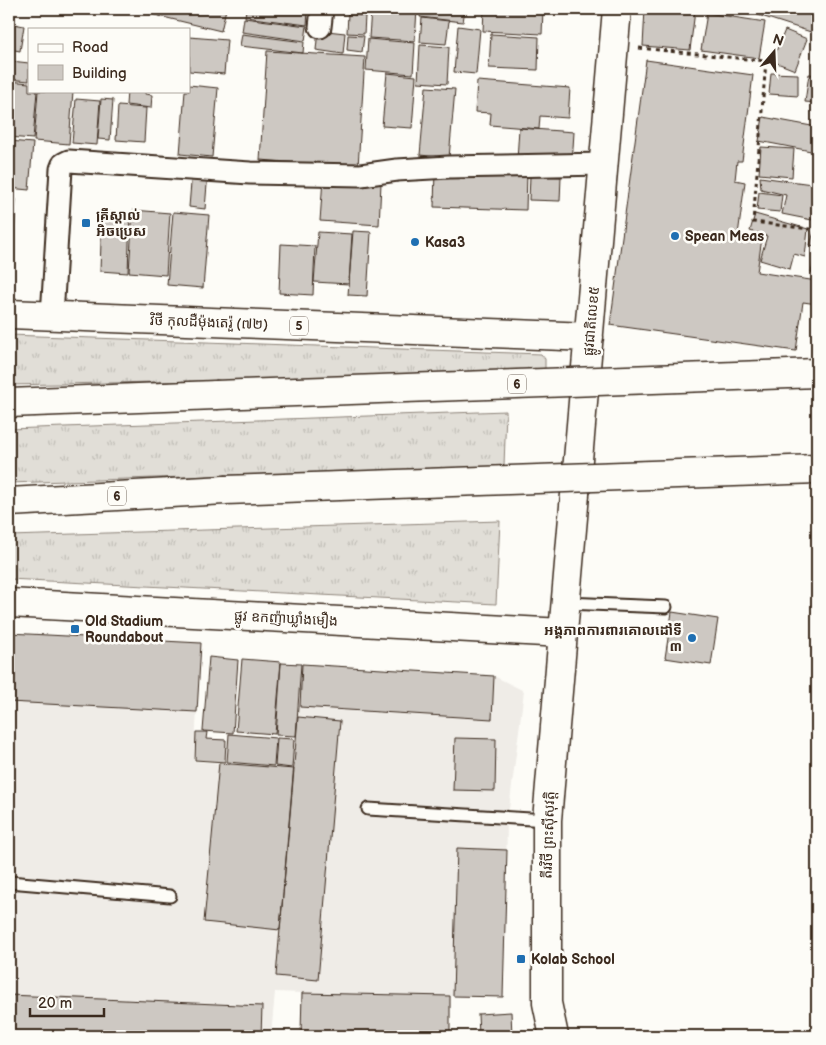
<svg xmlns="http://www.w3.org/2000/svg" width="826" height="1045" font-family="'Balsamiq Sans','Noto Sans Khmer',sans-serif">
	<defs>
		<pattern id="grass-tufts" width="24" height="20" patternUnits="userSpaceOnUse" patternTransform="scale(1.25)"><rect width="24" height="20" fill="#e1ded7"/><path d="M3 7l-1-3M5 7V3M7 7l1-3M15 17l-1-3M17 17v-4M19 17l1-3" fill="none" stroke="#c2bfb8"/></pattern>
	</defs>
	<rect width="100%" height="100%" fill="#fdfcf7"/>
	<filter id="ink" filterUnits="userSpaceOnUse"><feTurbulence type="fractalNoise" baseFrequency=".02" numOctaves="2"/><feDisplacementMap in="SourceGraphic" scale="10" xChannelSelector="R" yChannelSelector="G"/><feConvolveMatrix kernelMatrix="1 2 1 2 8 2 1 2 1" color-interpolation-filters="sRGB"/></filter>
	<g filter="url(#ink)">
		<!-- built -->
		<path fill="#efece7" d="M 9,633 L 201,643 L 194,761 L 294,769 L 302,664 L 494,676 L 524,691 L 507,825 L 503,997 L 451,996 L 450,1035 L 301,1033 L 302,993 L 275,992 L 271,1036 L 9,1036 Z"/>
		<!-- grass -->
		<path fill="url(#grass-tufts)" stroke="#8e847a" d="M 9,335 L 541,354 L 545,359 L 545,374 L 9,385 Z
			M 506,411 L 504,466 L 9,483 L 9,429 Z
			M 500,521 L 496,604 L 9,579 L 9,536 Z"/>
		<!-- building -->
		<path fill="#cdc8c2" stroke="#3b2a1e" d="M 130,9 L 226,9 L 221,31 Z
			M 246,9 L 292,9 L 308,11 L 307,25 L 245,17 Z
			M 348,9 L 367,9 L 366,15 L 347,14 Z
			M 371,9 L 417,9 L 415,41 L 369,38 Z
			M 421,9 L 465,9 L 463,22 L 420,17 Z
			M 484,9 L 543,9 L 542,34 L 483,31 Z
			M 645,9 L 676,9 L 695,11 L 690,50 L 643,46 Z
			M 726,9 L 752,9 L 750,15 Z
			M 754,9 L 817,9 L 817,34 L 752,13 Z
			M 707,13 L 765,22 L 759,58 L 701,50 Z
			M 348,14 L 365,16 L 364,34 L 347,33 Z
			M 244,18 L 307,26 L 305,41 L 242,32 Z
			M 422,18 L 449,21 L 446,44 L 420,42 Z
			M 9,23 L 24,26 L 20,51 L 9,49 Z
			M 458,26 L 480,29 L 476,74 L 454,72 Z
			M 318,30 L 345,33 L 343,54 L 316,50 Z
			M 785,30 L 807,39 L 795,70 L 772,61 Z
			M 242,34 L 304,42 L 303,53 L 240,46 Z
			M 491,34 L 539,37 L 538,70 L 489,68 Z
			M 348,35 L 364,36 L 362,52 L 347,50 Z
			M 189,37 L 227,40 L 224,74 L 189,71 Z
			M 368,39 L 415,43 L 413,74 L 366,70 Z
			M 420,45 L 449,47 L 447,84 L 418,82 Z
			M 267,51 L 365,57 L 358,167 L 260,160 Z
			M 646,60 L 753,75 L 742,161 L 737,161 L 735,180 L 745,182 L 738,235 L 762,238 L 757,272 L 817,281 L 817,304 L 803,302 L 796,351 L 610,325 Z
			M 11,61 L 29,63 L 29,81 L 9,79 Z
			M 387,73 L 416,76 L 412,128 L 382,126 Z
			M 771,73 L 798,74 L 798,96 L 769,94 Z
			M 809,74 L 817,75 L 817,103 L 805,102 Z
			M 9,81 L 29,83 L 29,91 L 37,91 L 33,139 L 9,137 Z
			M 477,81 L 570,88 L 568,118 L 540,116 L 539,129 L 490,125 L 491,113 L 475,112 Z
			M 189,85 L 218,88 L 212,157 L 180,154 L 185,91 L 189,91 Z
			M 426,87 L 455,89 L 449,158 L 420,155 Z
			M 38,91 L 73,91 L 69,144 L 34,141 Z
			M 127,91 L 145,91 L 145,94 L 152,95 L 151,108 L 126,105 Z
			M 76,99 L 100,101 L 97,145 L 72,143 Z
			M 101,99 L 113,100 L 110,140 L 98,139 Z
			M 118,106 L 146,108 L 144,142 L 116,140 Z
			M 763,117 L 817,127 L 816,152 L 759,141 Z
			M 519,128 L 574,132 L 572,164 L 517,160 Z
			M 9,141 L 33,143 L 29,190 L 9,188 Z
			M 761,147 L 794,149 L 792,177 L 759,174 Z
			M 817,158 L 817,201 L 816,201 L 812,220 L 782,214 L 786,195 L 761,189 L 760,177 L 812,184 Z
			M 435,170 L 527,173 L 526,210 L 434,207 Z
			M 192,171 L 208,172 L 205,209 L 189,207 Z
			M 530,176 L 561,177 L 560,201 L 529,200 Z
			M 323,179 L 381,183 L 379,225 L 320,221 Z
			M 759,192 L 782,195 L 780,212 L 757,210 Z
			M 9,199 L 16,199 L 12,273 L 9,273 Z
			M 133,210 L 170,213 L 166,275 L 129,272 Z
			M 102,212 L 130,213 L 128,273 L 100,271 Z
			M 173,212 L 209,215 L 203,288 L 167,285 Z
			M 755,214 L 808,229 L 805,257 L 794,254 L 790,269 L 760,260 L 767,236 L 750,231 Z
			M 817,222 L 817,247 L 810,245 Z
			M 353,231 L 371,232 L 367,296 L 348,295 Z
			M 318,232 L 352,234 L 349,284 L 314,282 Z
			M 281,244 L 315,246 L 313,295 L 279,293 Z
			M 817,252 L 817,274 L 811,272 Z
			M 672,612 L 718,619 L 711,665 L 665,658 Z
			M 9,633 L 201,643 L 197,712 L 9,702 Z
			M 209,657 L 238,660 L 233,733 L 203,731 Z
			M 242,659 L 281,662 L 275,734 L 236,731 Z
			M 281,663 L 301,664 L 296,736 L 276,735 Z
			M 302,664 L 494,676 L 492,719 L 300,707 Z
			M 298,717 L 340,721 L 318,980 L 276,976 Z
			M 196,732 L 207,732 L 206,739 L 226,740 L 225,762 L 195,760 Z
			M 229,734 L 276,738 L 274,766 L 227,762 Z
			M 277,738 L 294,739 L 292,768 L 275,766 Z
			M 455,738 L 496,739 L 495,791 L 453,790 Z
			M 219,763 L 294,769 L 280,930 L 204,922 Z
			M 457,848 L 507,850 L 503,997 L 453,996 Z
			M 302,993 L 450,996 L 450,1035 L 301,1033 Z
			M 9,995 L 262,1006 L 261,1036 L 94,1036 L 9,1033 Z
			M 511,1012 L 512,1036 L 479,1036 L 478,1014 Z"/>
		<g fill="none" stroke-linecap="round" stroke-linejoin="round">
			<!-- service casing -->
			<g stroke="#3b2a1e" stroke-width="15">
				<path id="service" d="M 565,603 L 666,607
					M 368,809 L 547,820
					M 9,882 L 170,896"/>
			</g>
			<!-- minor casing -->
			<g stroke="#3b2a1e" stroke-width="25">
				<path id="minor" d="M 320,27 L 322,9
					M 52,316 L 61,169 L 63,164 L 69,161 L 250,173 L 361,175 L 397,170 L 449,167 L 604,164"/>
			</g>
			<!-- secondary casing -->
			<g stroke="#3b2a1e" stroke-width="31">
				<path id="secondary" d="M 554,1036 L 547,1003 L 547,820 L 563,633"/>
			</g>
			<!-- trunk casing -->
			<g stroke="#3b2a1e" stroke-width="31">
				<path id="trunk" d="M 9,314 L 589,337
					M 9,403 L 216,395
					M 9,502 L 225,490
					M 9,603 L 563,633 L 617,9"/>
			</g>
			<!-- path -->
			<path stroke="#3b2a1e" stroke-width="3" stroke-dasharray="4 4" stroke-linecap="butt" d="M 639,48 L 766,61 L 753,222 L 817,230"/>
			<!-- service -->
			<use href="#service" stroke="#fdfcf7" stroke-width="11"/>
			<!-- minor -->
			<use href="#minor" stroke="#fdfcf7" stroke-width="21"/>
			<!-- secondary -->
			<use href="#secondary" stroke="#fdfcf7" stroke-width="28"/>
			<!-- trunk -->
			<use href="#trunk" stroke="#fdfcf7" stroke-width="28"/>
			<!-- trunk-bridge casing -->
			<g stroke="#3b2a1e" stroke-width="31" stroke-linecap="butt">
				<path id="trunk-bridge" d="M 216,395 L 817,373
					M 225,490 L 817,469"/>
			</g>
			<!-- trunk-bridge -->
			<use href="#trunk-bridge" stroke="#fdfcf7" stroke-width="28"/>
		</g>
	</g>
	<!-- markers -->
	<g fill="#1f6fb2" stroke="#fdfcf7" stroke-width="2">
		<rect x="81" y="218" width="10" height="10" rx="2.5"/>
		<circle cx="675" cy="236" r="5"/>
		<circle cx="415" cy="242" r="5"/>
		<rect x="70" y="624" width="10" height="10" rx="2.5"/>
		<circle cx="692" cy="638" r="5"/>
		<rect x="516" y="954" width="10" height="10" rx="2.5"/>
	</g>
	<g text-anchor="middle" stroke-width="5" stroke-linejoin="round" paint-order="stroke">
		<!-- shield labels -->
		<g fill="#fdfcf7" stroke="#75695f" stroke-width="1">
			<rect x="290" y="316.5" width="18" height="19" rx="4"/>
			<rect x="508" y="374.5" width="18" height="19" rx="4"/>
			<rect x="108" y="486.5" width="18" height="19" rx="4"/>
		</g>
		<g font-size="12" font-weight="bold" fill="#3b2a1e">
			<text x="299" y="330">5</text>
			<text x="517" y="388">6</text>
			<text x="117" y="500">6</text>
		</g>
		<!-- poi labels -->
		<g font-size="14" font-weight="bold" fill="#3b2a1e" stroke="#fdfcf7" text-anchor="start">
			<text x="96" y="220">គ្រីស្តាល់<tspan x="96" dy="16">អិចប្រេស</tspan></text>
			<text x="685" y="241">Spean Meas</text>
			<text x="425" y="247">Kasa3</text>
			<text x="85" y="626">Old Stadium<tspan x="85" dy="16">Roundabout</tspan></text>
			<text x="682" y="635" text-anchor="end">អង្គភាពការពារគោលដៅទី<tspan x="682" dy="16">៣</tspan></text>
			<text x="531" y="964">Kolab School</text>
		</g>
		<!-- street labels -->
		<g font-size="14" fill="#3b2a1e" stroke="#fdfcf7">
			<text transform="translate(591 321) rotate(-85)" y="5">ផ្លូវជាតិលេខ៥</text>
			<text transform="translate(209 322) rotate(2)" y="5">វិថី កុលដឺម៉ុងតេរ៉ួ (៧២)</text>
			<text transform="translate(286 618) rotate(3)" y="5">ផ្លូវ ឧកញ៉ាឃ្លាំងមឿង</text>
			<text transform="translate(548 835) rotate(-88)" y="5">តីរវិថី ព្រះស៊ីសុវត្តិ</text>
		</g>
	</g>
	<!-- margin -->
	<rect width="826" height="1045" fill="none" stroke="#fdfcf7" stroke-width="30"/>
	<rect x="15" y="15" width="796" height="1015" fill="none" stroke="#3b2a1e" stroke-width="2" filter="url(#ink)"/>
	<!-- legend -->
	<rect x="28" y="28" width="162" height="65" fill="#fdfcf7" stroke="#afa8a0"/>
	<rect x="38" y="44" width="25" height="8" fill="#fdfcf7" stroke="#afa8a0"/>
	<text x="72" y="52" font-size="15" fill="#3b2a1e">Road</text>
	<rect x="38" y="65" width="25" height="15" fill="#cdc8c2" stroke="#afa8a0"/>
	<text x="72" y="78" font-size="15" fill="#3b2a1e">Building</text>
	<!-- north arrow -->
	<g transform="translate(774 52) rotate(19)" stroke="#fdfcf7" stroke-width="4" paint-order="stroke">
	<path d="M0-4L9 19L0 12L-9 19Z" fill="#3b2a1e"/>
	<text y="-8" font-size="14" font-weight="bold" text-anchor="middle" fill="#3b2a1e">N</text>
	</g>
	<!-- scale -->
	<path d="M30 1008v8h74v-8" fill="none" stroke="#3b2a1e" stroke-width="2.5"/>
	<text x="38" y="1008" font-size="15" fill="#3b2a1e" stroke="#fdfcf7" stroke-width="4" paint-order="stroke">20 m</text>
</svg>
